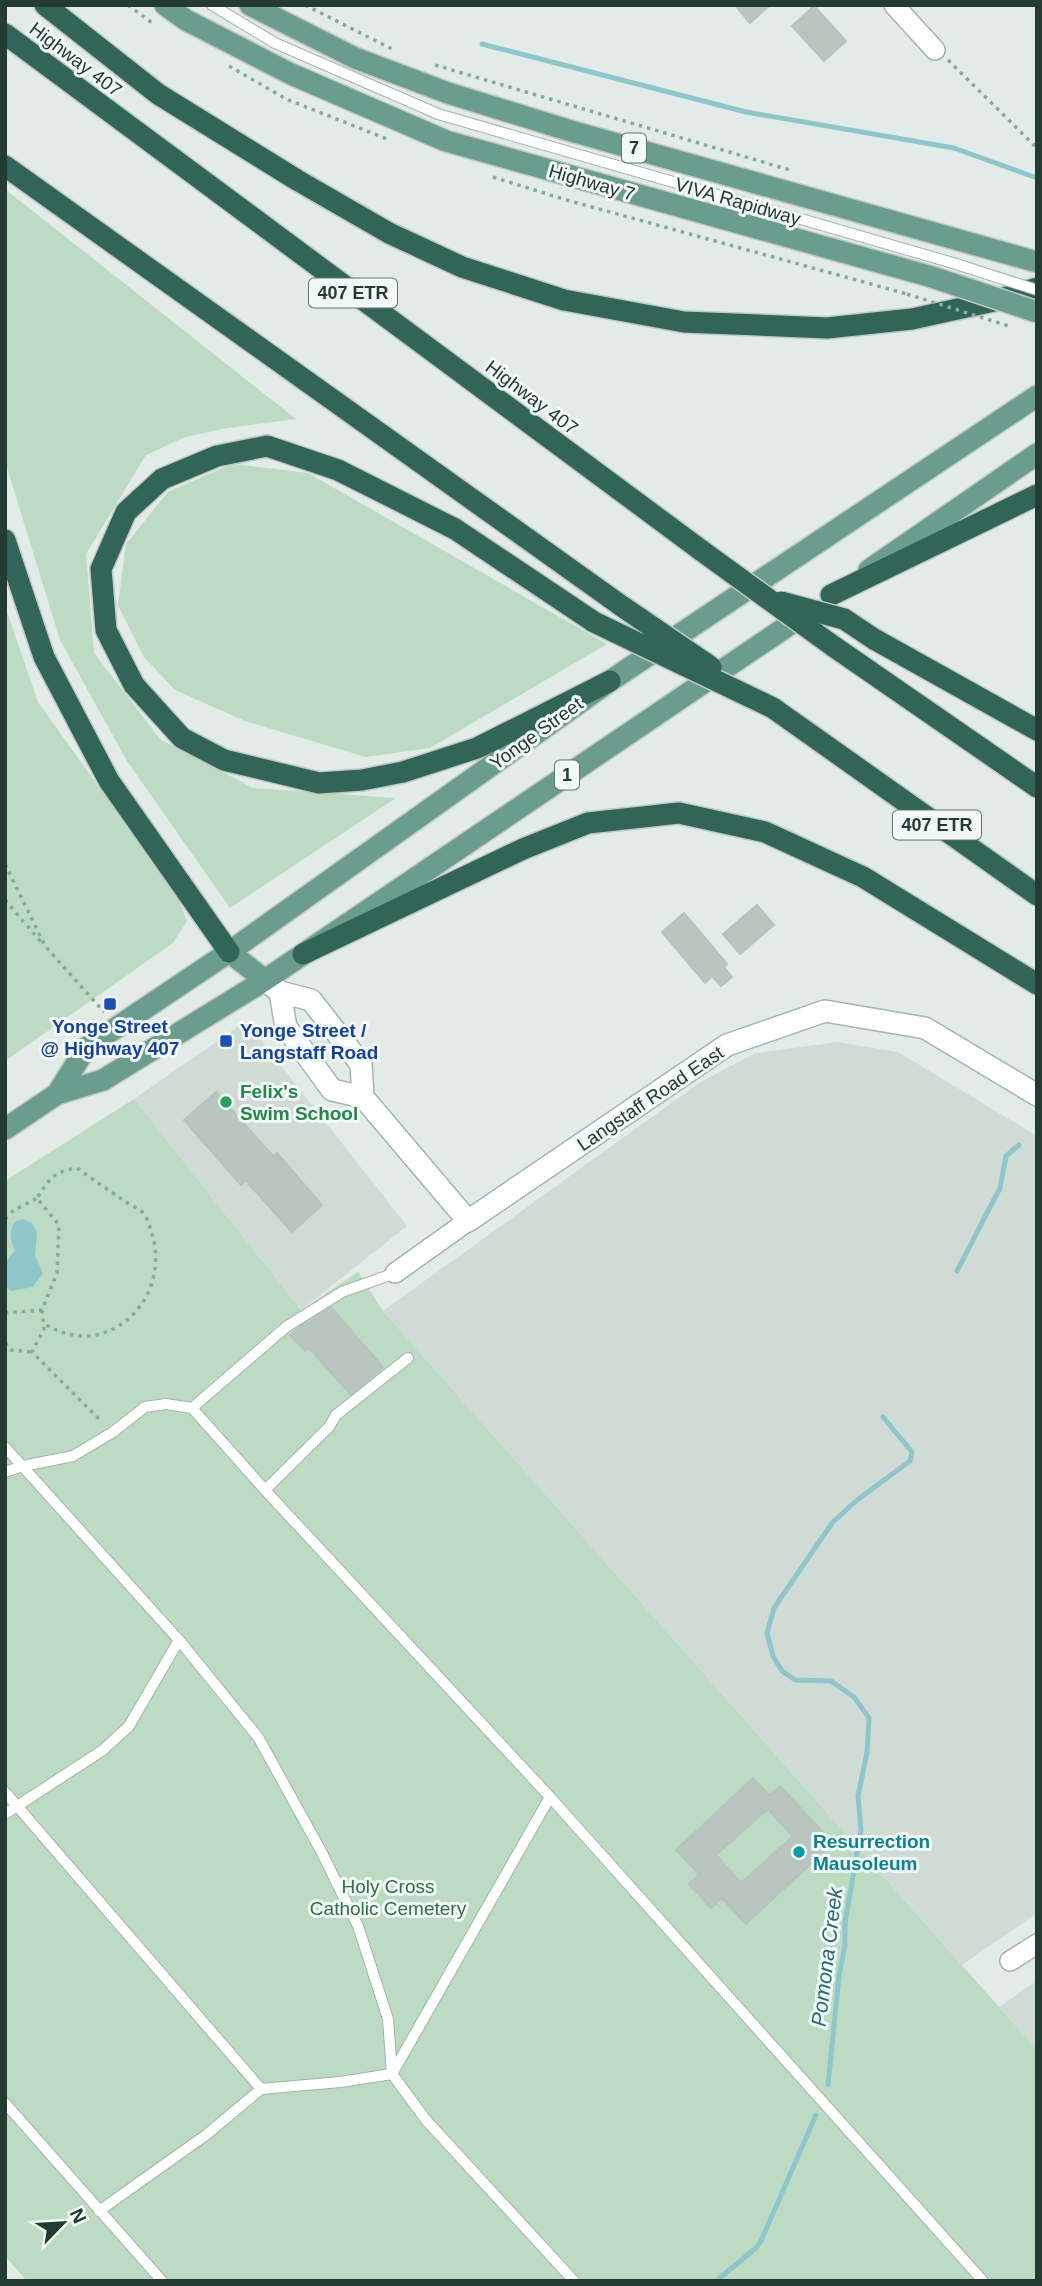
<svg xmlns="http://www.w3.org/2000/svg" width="1042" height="2286" font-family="Helvetica,sans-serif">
	<rect width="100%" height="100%" fill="#e2ebe7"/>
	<!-- built -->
	<path fill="#d0dbd5" d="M 246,1021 L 407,1226 L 301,1310 L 134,1099 Z
		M 838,1042 L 898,1052 L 1037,1136 L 1037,1913 L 962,1965 L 383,1311 L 702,1081 L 756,1053 Z
		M 1037,1981 L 1037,2050 L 999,2007 Z"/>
	<!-- green -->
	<path fill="#bddbc3" d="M 5,189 L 296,419 L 227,428 L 185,437 L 146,455 L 86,554 L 94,653 L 160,739 L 253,788 L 396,798 L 230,908 L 127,761 L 60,640 L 5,461 Z
		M 232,464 L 308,473 L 607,644 L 430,748 L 366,757 L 245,721 L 175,690 L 144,657 L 118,605 L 126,544 L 168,492 Z
		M 5,606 L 38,702 L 178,898 L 187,921 L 173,943 L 5,1061 Z
		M 134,1099 L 301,1310 L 358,1272 L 383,1311 L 1037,2050 L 1037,2281 L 27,2281 L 5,2256 L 5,1181 Z"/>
	<!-- water -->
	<path fill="#8ec6cc" d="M 23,1219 L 32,1223 L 37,1233 L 35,1255 L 43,1273 L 33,1287 L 11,1291 L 5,1286 L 5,1263 L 15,1250 C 10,1239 8,1233 15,1222 Z"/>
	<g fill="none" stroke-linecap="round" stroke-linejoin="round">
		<!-- stream -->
		<path stroke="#8ec6cc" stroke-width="5" d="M 482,44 L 746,112 L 954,148 L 1037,178
			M 957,1271 L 1000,1188 L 1006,1156 L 1019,1145
			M 828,2085 L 839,1976 L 845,1945 L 845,1923 L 861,1830 L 858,1796 L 867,1753 L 869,1718 L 854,1697 L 831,1681 L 795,1680 L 782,1671 L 773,1656 L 767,1633 L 774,1608 L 832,1523 L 857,1500 L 910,1461 L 912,1452 L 883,1417
			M 716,2281 L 756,2248 L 761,2241 L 816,2115"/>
	</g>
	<!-- building -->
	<path fill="#b8c6bf" stroke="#b5c4bd" stroke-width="2" fill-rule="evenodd" d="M 735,5 L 770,5 L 750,23 Z
		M 814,6 L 846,41 L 824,61 L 792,26 Z
		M 757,905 L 774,925 L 740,954 L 723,934 Z
		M 684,913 L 727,964 L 724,967 L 732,977 L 721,986 L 712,976 L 705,983 L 662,932 Z
		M 216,1092 L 273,1156 L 277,1153 L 322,1205 L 292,1232 L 246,1181 L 241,1185 L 184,1120 Z
		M 327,1303 L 383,1367 L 351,1395 L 309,1348 L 305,1351 L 290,1335 Z
		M 753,1778 L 769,1795 L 780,1786 L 833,1843 L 746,1924 L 722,1898 L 711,1908 L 689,1884 L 699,1874 L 676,1850 ZM 768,1809 L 793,1836 L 741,1883 L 716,1855 Z"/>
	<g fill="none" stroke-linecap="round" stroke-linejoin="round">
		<!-- lane casing -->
		<g stroke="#a5b3ad" stroke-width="12">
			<path id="lane" d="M 212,5 L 275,43 L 438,114 L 953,263
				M 192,1408 L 286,1327 L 342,1292 L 395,1273
				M 5,1447 L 179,1640 L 258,1737 L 321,1851 L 358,1926 L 388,2019 L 392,2074 L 426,2120 L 574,2281
				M 5,1472 L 23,1466 L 73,1456 L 113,1432 L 145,1407 L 166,1404 L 192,1408 L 265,1490 L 550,1797 L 983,2281
				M 265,1490 L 329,1427 L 336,1415 L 408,1358
				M 5,1792 L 261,2089
				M 5,1814 L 103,1750 L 129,1726 L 179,1640
				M 5,2103 L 162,2281
				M 99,2211 L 206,2135 L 261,2089 L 340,2082 L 392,2074 L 550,1797"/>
		</g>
		<!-- street casing -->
		<g stroke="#a5b3ad" stroke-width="22">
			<path id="street" d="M 894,5 L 935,50
				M 395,1273 L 468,1221
				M 1010,1961 L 1037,1944"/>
		</g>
		<!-- secondary casing -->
		<g stroke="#a1b6ae" stroke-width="24">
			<path id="secondary" d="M 271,985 L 280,992 L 311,1000 L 361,1064 L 363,1097
				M 280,992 L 286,1027 L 332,1090 L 363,1097 L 468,1221 L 727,1045 L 825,1011 L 925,1028 L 1037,1095"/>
		</g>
		<!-- primary casing -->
		<g stroke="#c1c8c6" stroke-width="24">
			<path id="primary" d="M 165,5 L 186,20 L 291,74 L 446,141 L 932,277
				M 250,5 L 355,58 L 448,93 L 571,131 L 1037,262
				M 869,570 L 1037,454
				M 229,952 L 265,980
				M 57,1094 L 86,1048 L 229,952 L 610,681 L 1037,396
				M 5,1129 L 57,1094 L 103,1080 L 265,980 L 811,610"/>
		</g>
		<!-- highway casing -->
		<g stroke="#c1c8c6" stroke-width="24">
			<path id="highway" d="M 45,5 L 158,94 L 297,180 L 389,233 L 462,267 L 564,300 L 684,322 L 827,328 L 912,319 L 994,301 L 1037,288
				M 5,34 L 702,551
				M 5,166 L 623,607
				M 5,540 L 44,657 L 109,781 L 229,952
				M 831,595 L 1037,495
				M 594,622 L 455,529 L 338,470 L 267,446 L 217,456 L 162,479 L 126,512 L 101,569 L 106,630 L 134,685 L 182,738 L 224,760 L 319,783 L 362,780 L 403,772 L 477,748 L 610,681
				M 874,639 L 1037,730
				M 833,646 L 1037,787
				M 773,708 L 1037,895
				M 303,954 L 523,849 L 588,823 L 679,813 L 765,832 L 863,877 L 1037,984"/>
		</g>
		<!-- path -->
		<path stroke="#85ac9e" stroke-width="3.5" stroke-dasharray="3.5 5" stroke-linecap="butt" d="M 128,5 L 155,25
			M 305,5 L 392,49
			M 948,60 L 1037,148
			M 435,65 L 790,170
			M 229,66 L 286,99 L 387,139
			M 493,177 L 563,199 L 907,294
			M 5,864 L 45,946 L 104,1012
			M 5,900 L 41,942
			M 5,1219 L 13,1211 L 37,1198
			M 42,1310 L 44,1329 L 32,1352 L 102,1422
			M 5,1313 L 42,1310 L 57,1273 L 59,1225 L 37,1198 C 50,1179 52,1172 77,1168 C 93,1180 110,1191 126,1202 C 132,1206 140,1209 144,1214 C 148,1219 150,1228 152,1234 C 172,1300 106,1363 45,1324
			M 5,1343 L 11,1350 L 32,1352"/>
		<!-- lane -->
		<use href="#lane" stroke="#fff" stroke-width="10"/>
		<!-- street -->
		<use href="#street" stroke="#fff" stroke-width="19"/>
		<!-- secondary -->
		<use href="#secondary" stroke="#fff" stroke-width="21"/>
		<!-- primary -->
		<use href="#primary" stroke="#6a9d8d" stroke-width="21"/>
		<!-- highway -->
		<use href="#highway" stroke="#316557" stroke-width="21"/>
		<!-- lane-bridge casing -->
		<g stroke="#a5b3ad" stroke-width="12" stroke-linecap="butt">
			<path id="lane-bridge" d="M 953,263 L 1037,290"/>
		</g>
		<!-- primary-bridge casing -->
		<g stroke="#c1c8c6" stroke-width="24" stroke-linecap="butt">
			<path id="primary-bridge" d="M 932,277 L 1037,312"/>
		</g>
		<!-- highway-bridge casing -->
		<g stroke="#c1c8c6" stroke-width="24" stroke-linecap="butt">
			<path id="highway-bridge" d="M 702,551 L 833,646
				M 781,602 L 844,619 L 874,639
				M 623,607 L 711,667
				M 594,622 L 773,708"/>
		</g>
		<!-- path-bridge -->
		<path stroke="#85ac9e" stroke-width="3.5" stroke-dasharray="3.5 5" stroke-linecap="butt" d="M 907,294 L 1012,327"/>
		<!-- lane-bridge -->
		<use href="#lane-bridge" stroke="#fff" stroke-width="10"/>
		<!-- primary-bridge -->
		<use href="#primary-bridge" stroke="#6a9d8d" stroke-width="21"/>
		<!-- highway-bridge -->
		<use href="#highway-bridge" stroke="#316557" stroke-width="21"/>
	</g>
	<!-- markers -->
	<g fill="#1a4fb4" stroke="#f2f8f5" stroke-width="2.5">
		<rect x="103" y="997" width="14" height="14" rx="3.5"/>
		<rect x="219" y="1034" width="14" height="14" rx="3.5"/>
	</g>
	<circle fill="#2e9e5b" stroke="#f2f8f5" stroke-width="2.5" cx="226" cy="1102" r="7"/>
	<circle fill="#0f9aa8" stroke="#f2f8f5" stroke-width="2.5" cx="799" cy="1852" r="7"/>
	<g text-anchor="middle" stroke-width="6" stroke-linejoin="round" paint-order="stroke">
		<!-- shield labels -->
		<g fill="#f2f8f5" stroke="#61746d" stroke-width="2">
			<rect x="622" y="133.5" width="24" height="29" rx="5"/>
			<rect x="309" y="278.5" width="88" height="29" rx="5"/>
			<rect x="555" y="760.5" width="24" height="29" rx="5"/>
			<rect x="893" y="810.5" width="88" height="29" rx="5"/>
		</g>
		<g font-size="18" font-weight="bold" fill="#233b33">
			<text x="634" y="154">7</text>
			<text x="353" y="299">407 ETR</text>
			<text x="567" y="781">1</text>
			<text x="937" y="831">407 ETR</text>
		</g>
		<!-- street labels -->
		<g font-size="19" fill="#233b33" stroke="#f2f8f5">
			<text transform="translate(76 59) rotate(37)" y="7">Highway 407</text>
			<text transform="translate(592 182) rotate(16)" y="7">Highway 7</text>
			<text transform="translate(738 201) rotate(16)" y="7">VIVA Rapidway</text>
			<text transform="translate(532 397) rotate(37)" y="7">Highway 407</text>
			<text transform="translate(536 733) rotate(-36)" y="7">Yonge Street</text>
			<text transform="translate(650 1098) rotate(-34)" y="7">Langstaff Road East</text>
		</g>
		<!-- transit labels -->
		<g font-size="19" font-weight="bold" fill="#164399" stroke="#f2f8f5">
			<text x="110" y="1033">Yonge Street<tspan x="110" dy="22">@ Highway 407</tspan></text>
			<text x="240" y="1037" text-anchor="start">Yonge Street /<tspan x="240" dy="22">Langstaff Road</tspan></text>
		</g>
		<!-- leisure labels -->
		<g font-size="19" font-weight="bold" fill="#27864d" stroke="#f2f8f5" text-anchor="start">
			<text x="240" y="1098">Felix's<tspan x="240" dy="22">Swim School</tspan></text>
		</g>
		<!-- culture labels -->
		<g font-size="19" font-weight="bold" fill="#0d838f" stroke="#f2f8f5" text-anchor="start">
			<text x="813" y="1848">Resurrection<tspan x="813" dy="22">Mausoleum</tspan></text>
		</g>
		<!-- park labels -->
		<g font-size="19" fill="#316f45" stroke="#f2f8f5">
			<text x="388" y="1893">Holy Cross<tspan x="388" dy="22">Catholic Cemetery</tspan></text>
		</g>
		<!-- water labels -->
		<g font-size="21" font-style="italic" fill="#226972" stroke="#f2f8f5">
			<text transform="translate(827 1957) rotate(-83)" y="7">Pomona Creek</text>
		</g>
	</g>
	<!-- border -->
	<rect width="1042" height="2286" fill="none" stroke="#233b33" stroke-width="14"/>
	<!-- north arrow -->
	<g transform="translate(63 2223) rotate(65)" stroke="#f2f8f5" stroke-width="5" paint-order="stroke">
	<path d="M0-5L12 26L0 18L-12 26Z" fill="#233b33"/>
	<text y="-10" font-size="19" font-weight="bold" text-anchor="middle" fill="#233b33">N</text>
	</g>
</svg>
